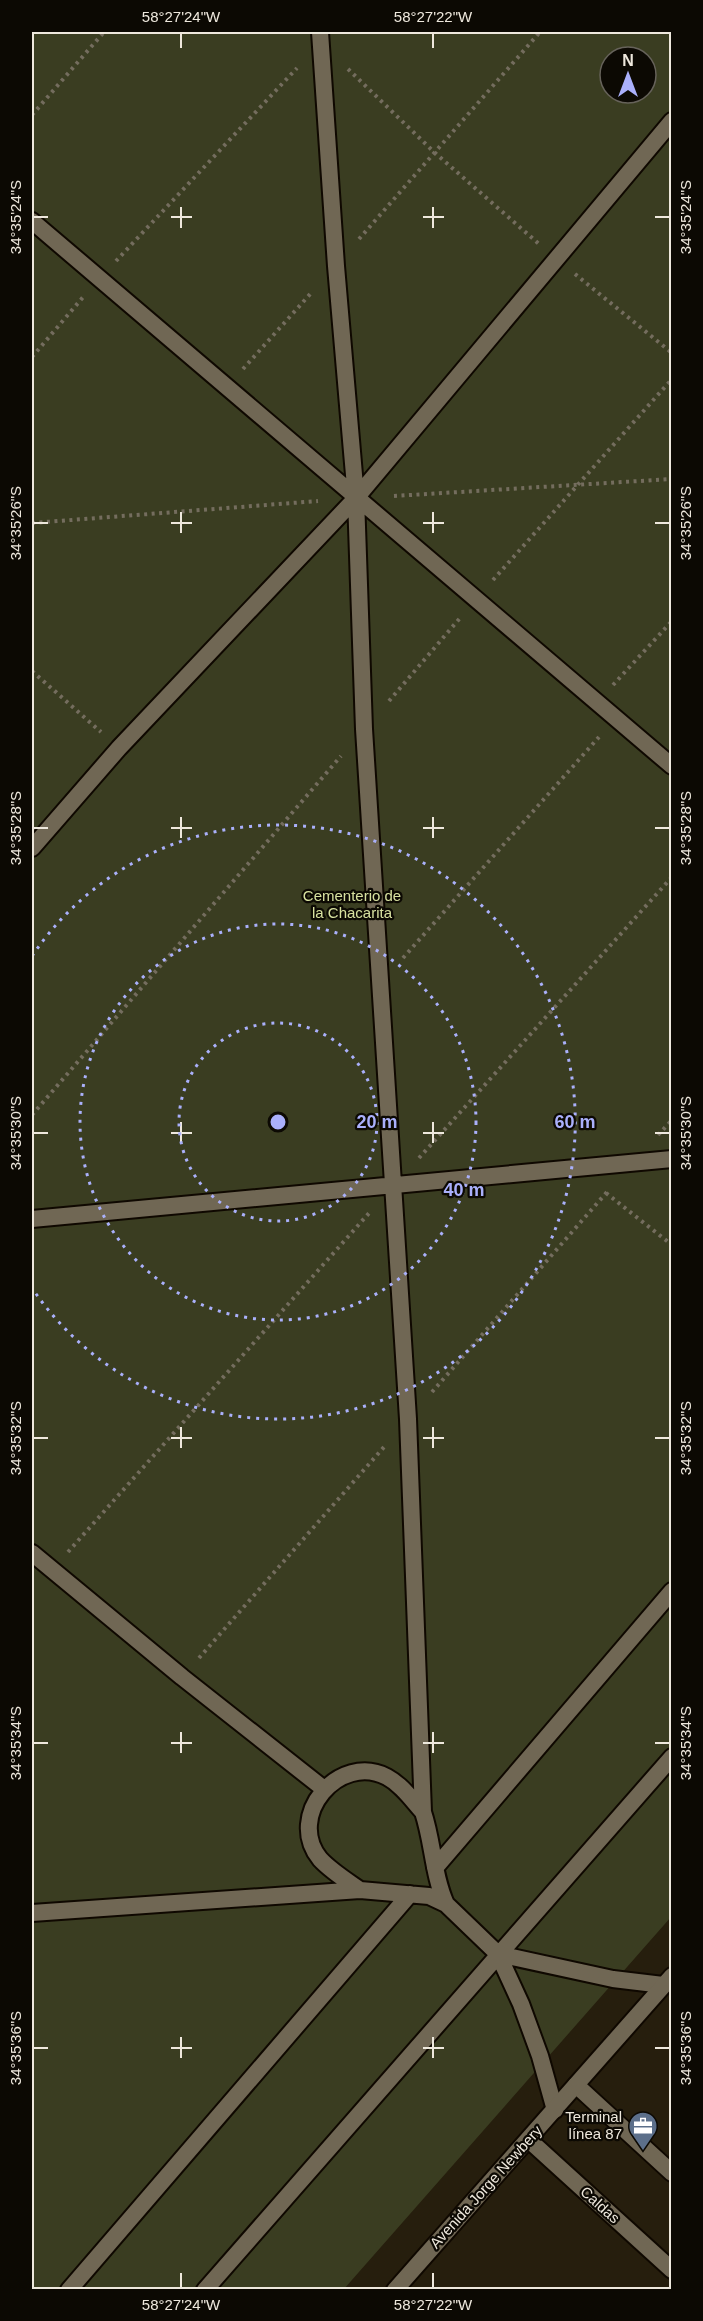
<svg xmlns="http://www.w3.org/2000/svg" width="703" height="2321" font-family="Arial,sans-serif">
	<rect width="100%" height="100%" fill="#261e0d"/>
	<!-- green -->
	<path fill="#3a3d21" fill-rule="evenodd" d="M 32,32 L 671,32 L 671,1917 L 344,2289 L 32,2290 ZM 610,57 L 646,57 L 646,93 L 610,93 Z"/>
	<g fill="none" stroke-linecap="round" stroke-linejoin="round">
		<!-- service casing -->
		<g stroke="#0f0800" stroke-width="20">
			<path id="service" d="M 320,32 L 336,266 L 356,498 L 364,729 L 408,1419 L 423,1812 C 433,1842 433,1875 446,1904
				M 32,221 L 672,766
				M 32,848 L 119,748 L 356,498 L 672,121
				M 32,1219 L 672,1159
				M 32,1553 L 182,1677 L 324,1789
				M 435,1868 L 672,1591
				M 360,1890 C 347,1881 331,1871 320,1859 C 285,1816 339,1752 387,1777 C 402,1785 412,1800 423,1812
				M 32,1913 L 360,1890 L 429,1896 L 446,1904 L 498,1954 L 521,2004 L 540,2056 L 555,2110
				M 498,1954 L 613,1979 L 663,1985
				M 576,2085 L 672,2173
				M 69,2290 L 410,1894
				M 205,2290 L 672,1757"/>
		</g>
		<!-- minor casing -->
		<g stroke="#0f0800" stroke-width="20">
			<path id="minor" d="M 529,2140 L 672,2270"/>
		</g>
		<!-- secondary casing -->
		<g stroke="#0f0800" stroke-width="20">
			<path id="secondary" d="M 395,2290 L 672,1976"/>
		</g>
		<!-- path -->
		<path stroke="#746d5e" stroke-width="4" stroke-dasharray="3 4.5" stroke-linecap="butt" d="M 348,69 L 434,152 L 539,244
			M 32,115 L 104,32
			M 359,239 L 540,32
			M 116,261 L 297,68
			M 575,274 L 672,353
			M 32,357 L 84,296
			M 243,369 L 312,292
			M 394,496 L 672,479
			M 32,523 L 318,501
			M 493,580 L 672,379
			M 32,671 L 101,732
			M 613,685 L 672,621
			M 389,701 L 460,618
			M 403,958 L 599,737
			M 32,1115 L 341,756
			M 658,1135 L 672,1120
			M 419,1158 L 672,877
			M 606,1193 L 672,1245
			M 432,1392 L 607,1192
			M 68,1552 L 370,1212
			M 199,1658 L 384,1447"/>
		<!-- service -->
		<use href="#service" stroke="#706754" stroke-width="16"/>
		<!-- minor -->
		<use href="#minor" stroke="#706754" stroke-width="16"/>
		<!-- secondary -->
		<use href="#secondary" stroke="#706754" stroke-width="16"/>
	</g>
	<!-- ticks -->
	<path fill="none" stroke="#eee8dd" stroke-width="2" d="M 181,33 L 181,48M 433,33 L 433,48M 181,207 L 181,228M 433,207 L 433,228M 33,217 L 48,217M 171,217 L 192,217M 423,217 L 444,217M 655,217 L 670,217M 181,512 L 181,533M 433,512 L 433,533M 33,523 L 48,523M 171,523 L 192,523M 423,523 L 444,523M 655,523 L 670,523M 181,817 L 181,838M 433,817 L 433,838M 33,828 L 48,828M 171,828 L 192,828M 423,828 L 444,828M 655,828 L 670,828M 181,1122 L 181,1143M 433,1122 L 433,1143M 33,1133 L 48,1133M 171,1133 L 192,1133M 423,1133 L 444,1133M 655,1133 L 670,1133M 181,1427 L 181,1448M 433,1427 L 433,1448M 33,1438 L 48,1438M 171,1438 L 192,1438M 423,1438 L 444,1438M 655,1438 L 670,1438M 181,1732 L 181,1753M 433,1732 L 433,1753M 33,1743 L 48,1743M 171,1743 L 192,1743M 423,1743 L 444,1743M 655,1743 L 670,1743M 181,2037 L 181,2058M 433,2037 L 433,2058M 33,2048 L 48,2048M 171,2048 L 192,2048M 423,2048 L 444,2048M 655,2048 L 670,2048M 181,2273 L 181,2288M 433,2273 L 433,2288"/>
	<!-- distance rings -->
	<g fill="none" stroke="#aab0fb" stroke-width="3" stroke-dasharray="3 6">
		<circle cx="278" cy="1122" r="99"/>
		<circle cx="278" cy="1122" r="198"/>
		<path d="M32 956A297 297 0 1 1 32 1288"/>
	</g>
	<!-- icons -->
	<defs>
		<g id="office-pin" transform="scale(1.5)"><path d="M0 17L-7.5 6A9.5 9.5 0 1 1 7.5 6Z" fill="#5c6f8a" stroke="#0c0903"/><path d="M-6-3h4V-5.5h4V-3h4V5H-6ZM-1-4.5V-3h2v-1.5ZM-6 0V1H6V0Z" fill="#fff"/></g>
	</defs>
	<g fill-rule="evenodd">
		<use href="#office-pin" x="643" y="2126"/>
	</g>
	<g text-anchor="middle" stroke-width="4.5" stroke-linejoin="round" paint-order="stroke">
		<!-- park labels -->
		<g font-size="15" fill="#d8e1a0" stroke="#0c0903">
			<text x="352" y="901">Cementerio de<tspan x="352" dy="17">la Chacarita</tspan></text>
		</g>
		<!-- poi labels -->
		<g font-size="15" fill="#eee8dd" stroke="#0c0903" text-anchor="end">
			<text x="622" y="2122">Terminal<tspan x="622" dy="17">línea 87</tspan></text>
		</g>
		<!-- street labels -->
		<g font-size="15" fill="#eee8dd" stroke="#0c0903">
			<text transform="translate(486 2187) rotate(-48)" y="5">Avenida Jorge Newbery</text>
			<text transform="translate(600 2205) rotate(42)" y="5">Caldas</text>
		</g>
	</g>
	<circle cx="278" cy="1122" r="9" fill="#aab0fb" stroke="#0c0903" stroke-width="3"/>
	<g font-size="18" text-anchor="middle" font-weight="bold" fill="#aab0fb" stroke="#0c0903" stroke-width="4.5" stroke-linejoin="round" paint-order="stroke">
		<text x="377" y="1128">20 m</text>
		<text x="575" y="1128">60 m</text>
		<text x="464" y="1196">40 m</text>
	</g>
	<!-- border -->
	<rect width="703" height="2321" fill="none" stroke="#0c0903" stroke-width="66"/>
	<!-- north arrow -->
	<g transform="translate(628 75)"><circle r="28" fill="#0c0903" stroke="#66625a" stroke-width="1.5"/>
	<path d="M0-4.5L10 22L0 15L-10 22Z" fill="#aab0fb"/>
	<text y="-9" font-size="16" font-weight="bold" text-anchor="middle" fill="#eee8dd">N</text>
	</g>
	<rect x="33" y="33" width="637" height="2255" fill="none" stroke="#eee8dd" stroke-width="2"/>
	<g font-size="15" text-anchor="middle" fill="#eee8dd">
		<text x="181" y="22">58°27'24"W</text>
		<text x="433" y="22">58°27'22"W</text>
		<text transform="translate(16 217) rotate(-90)" y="5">34°35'24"S</text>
		<text transform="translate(686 217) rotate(-90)" y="5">34°35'24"S</text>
		<text transform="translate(16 523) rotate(-90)" y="5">34°35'26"S</text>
		<text transform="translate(686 523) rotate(-90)" y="5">34°35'26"S</text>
		<text transform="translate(16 828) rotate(-90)" y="5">34°35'28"S</text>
		<text transform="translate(686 828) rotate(-90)" y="5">34°35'28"S</text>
		<text transform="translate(16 1133) rotate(-90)" y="5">34°35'30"S</text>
		<text transform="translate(686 1133) rotate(-90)" y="5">34°35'30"S</text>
		<text transform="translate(16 1438) rotate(-90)" y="5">34°35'32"S</text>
		<text transform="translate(686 1438) rotate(-90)" y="5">34°35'32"S</text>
		<text transform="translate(16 1743) rotate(-90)" y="5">34°35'34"S</text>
		<text transform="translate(686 1743) rotate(-90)" y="5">34°35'34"S</text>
		<text transform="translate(16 2048) rotate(-90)" y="5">34°35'36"S</text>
		<text transform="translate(686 2048) rotate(-90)" y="5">34°35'36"S</text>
		<text x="181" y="2310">58°27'24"W</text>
		<text x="433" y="2310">58°27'22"W</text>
	</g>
</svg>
